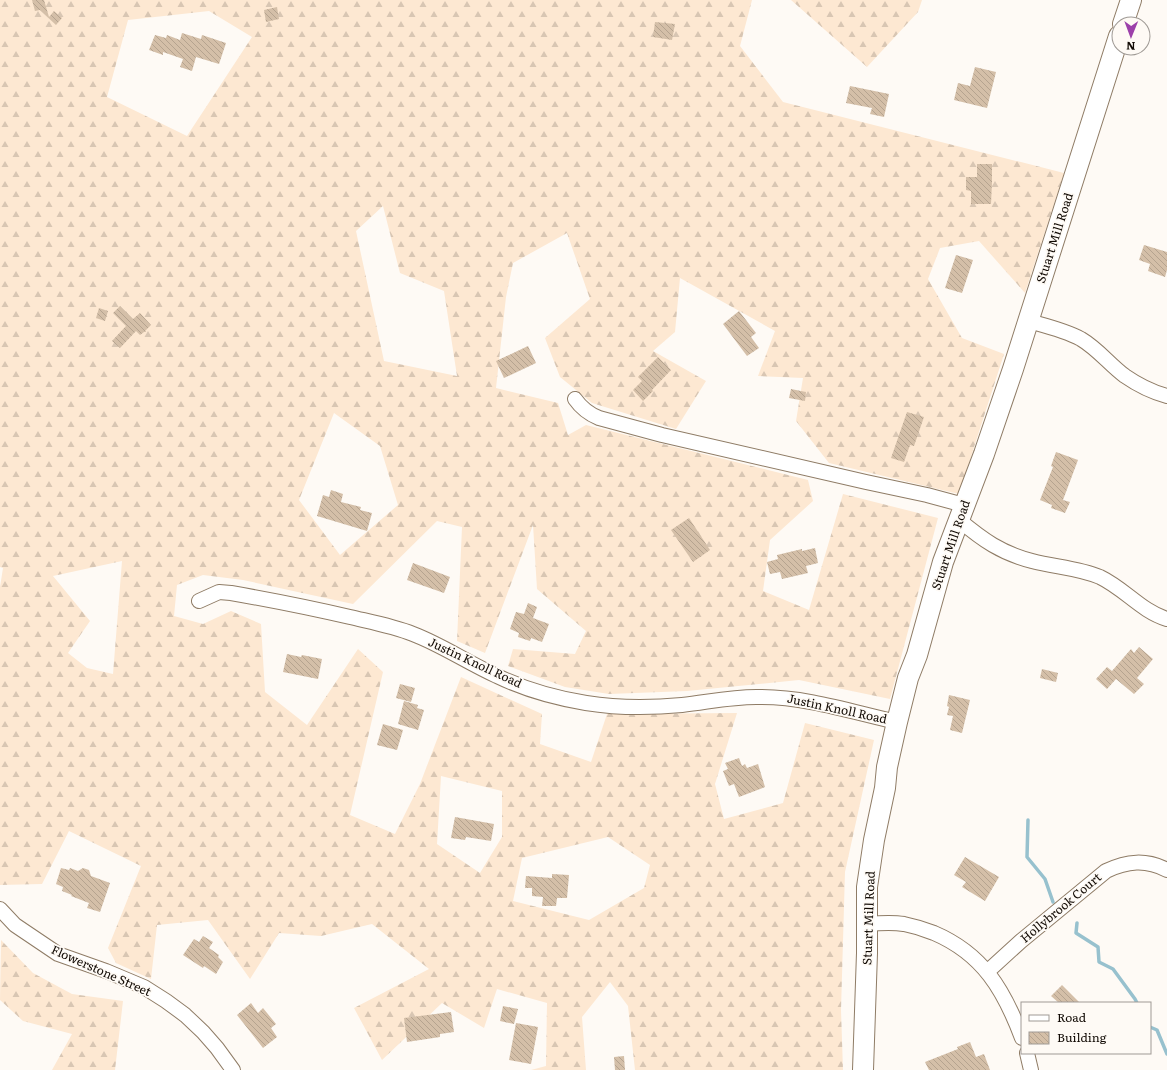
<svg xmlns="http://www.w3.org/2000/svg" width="1167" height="1070" font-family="Literata,serif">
	<defs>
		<pattern id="forest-firs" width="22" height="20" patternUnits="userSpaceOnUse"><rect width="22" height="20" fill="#fde8d2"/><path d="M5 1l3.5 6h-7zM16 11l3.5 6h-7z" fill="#d8c6b3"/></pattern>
		<pattern id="building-back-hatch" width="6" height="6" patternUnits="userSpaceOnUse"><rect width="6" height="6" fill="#d4bfa8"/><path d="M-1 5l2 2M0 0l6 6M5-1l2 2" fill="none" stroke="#b5a38f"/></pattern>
	</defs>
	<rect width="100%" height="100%" fill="#fefaf5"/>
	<!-- forest -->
	<path fill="url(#forest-firs)" fill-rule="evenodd" d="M 0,0 L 752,0 L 740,46 L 783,102 L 1064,173 L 1025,293 L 979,241 L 940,248 L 928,279 L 962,338 L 1004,354 L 959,494 L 829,463 L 796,421 L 803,378 L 758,376 L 775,331 L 680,278 L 675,332 L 653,351 L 706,381 L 676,429 L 592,403 L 560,377 L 545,338 L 590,299 L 567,233 L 513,263 L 506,297 L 496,388 L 558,403 L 568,435 L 586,425 L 808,480 L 813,501 L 770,540 L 763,591 L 809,610 L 843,494 L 938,518 L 890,699 L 799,680 L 687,691 L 609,694 L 565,687 L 508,666 L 513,649 L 575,654 L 586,631 L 537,589 L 533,525 L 485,653 L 457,641 L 462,527 L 437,521 L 353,604 L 243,580 L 203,575 L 177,585 L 174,616 L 203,624 L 231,611 L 261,624 L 265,692 L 307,725 L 358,649 L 383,672 L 350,815 L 395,834 L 420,784 L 461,677 L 542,714 L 540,744 L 591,762 L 607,714 L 737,713 L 715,784 L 724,819 L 783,803 L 805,723 L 874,740 L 845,872 L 841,1010 L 843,1070 L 635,1070 L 628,1006 L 610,982 L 582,1017 L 586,1070 L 531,1070 L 546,1066 L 547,1003 L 497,989 L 484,1028 L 442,1003 L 382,1060 L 354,1008 L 429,969 L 372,924 L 321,936 L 279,933 L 250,979 L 208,920 L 157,925 L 151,979 L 116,963 L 108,948 L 141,866 L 69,831 L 42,884 L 0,885 L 0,587 L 3,568 L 0,567 ZM 209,11 L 252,37 L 187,136 L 107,97 L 128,20 ZM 383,206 L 400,273 L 444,291 L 457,376 L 384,361 L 356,231 ZM 334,413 L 380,446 L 398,505 L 340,555 L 299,500 ZM 122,561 L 113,674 L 87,668 L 68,653 L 90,621 L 53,576 ZM 441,776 L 502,791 L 502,837 L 480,873 L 437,844 ZM 608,837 L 650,865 L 644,888 L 589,920 L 513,901 L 522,858 Z
		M 791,0 L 922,0 L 918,12 L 867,67 Z
		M 1,940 L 33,973 L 72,994 L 123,1001 L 115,1070 L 52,1070 L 72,1034 L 23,1021 L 0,1000 Z"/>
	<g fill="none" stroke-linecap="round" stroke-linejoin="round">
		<!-- stream -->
		<path stroke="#97c1ce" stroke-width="3.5" d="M 1028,820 L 1027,857 L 1045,879 L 1053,902
			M 1077,923 L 1076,933 L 1098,947 L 1099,962 L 1113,969 L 1135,999 L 1137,1003
			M 1150,1027 L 1157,1030 L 1167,1054"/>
	</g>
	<!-- building -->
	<path fill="url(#building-back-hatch)" d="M 32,0 L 44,0 L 49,17 L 54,11 L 62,18 L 56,25 L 40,10 L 35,11 Z
		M 277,7 L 279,19 L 266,22 L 264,10 Z
		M 655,22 L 675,24 L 672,40 L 653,37 Z
		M 182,33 L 201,39 L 202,35 L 226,43 L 219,64 L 196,57 L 192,71 L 180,67 L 183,59 L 163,52 L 163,55 L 149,50 L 155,35 L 166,38 L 167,35 L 180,40 Z
		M 975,67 L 996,72 L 987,108 L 954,100 L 958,83 L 970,86 Z
		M 850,86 L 889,94 L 884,117 L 870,114 L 872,108 L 846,103 Z
		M 977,164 L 992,164 L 992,182 L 991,204 L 971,204 L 971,191 L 966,190 L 966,177 L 977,177 Z
		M 1144,245 L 1167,252 L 1167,270 L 1165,277 L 1148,271 L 1150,264 L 1139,260 Z
		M 956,255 L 973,260 L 962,293 L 945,288 Z
		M 120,306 L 133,319 L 140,313 L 151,325 L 145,331 L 146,332 L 144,332 L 140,335 L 136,331 L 120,348 L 112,341 L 126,326 L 113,313 Z
		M 99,308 L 108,311 L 105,321 L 96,318 Z
		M 739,311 L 756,333 L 751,337 L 759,348 L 747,356 L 723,324 Z
		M 528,346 L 536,363 L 504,378 L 496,361 Z
		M 658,357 L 671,370 L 652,390 L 653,391 L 643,401 L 633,390 L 642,381 L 638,377 Z
		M 791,389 L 806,392 L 805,401 L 789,398 Z
		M 907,412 L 924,417 L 914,446 L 910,445 L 904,462 L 891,458 Z
		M 1056,452 L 1078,460 L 1063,500 L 1070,502 L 1065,513 L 1051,508 L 1052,505 L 1040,500 L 1053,467 L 1051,466 Z
		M 331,490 L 343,494 L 341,502 L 361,507 L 360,510 L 372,513 L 367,531 L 317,516 L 323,495 L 329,497 Z
		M 689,518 L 710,550 L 693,562 L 671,530 Z
		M 815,548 L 818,563 L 806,566 L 808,573 L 782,579 L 780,572 L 770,574 L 767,562 L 778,559 L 777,555 L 802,549 L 802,551 Z
		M 413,563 L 450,577 L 444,593 L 407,580 Z
		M 528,603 L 537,607 L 533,618 L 549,624 L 542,642 L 531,638 L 530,641 L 518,637 L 519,633 L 510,629 L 516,612 L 524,614 Z
		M 1139,647 L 1153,659 L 1137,678 L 1144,684 L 1134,694 L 1116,679 L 1107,689 L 1096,679 L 1107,667 L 1112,671 L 1131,649 L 1134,653 Z
		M 287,654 L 301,657 L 302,655 L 322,659 L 318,679 L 283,672 Z
		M 1042,669 L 1058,673 L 1056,682 L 1040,678 Z
		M 400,684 L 415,688 L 411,702 L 396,698 Z
		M 949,695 L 970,700 L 962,733 L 950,730 L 953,716 L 947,715 L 949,707 L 947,706 Z
		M 404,701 L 418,705 L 417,708 L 424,710 L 418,730 L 398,724 Z
		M 383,724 L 403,730 L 397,750 L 377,745 Z
		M 739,758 L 742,766 L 745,764 L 747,768 L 758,764 L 765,787 L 739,797 L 734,784 L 729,786 L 723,771 L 728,769 L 725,763 Z
		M 455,817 L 494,824 L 491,841 L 466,837 L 465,840 L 451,838 Z
		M 965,857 L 999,877 L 985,901 L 962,887 L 966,882 L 954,875 Z
		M 61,868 L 69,870 L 70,868 L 78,871 L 83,868 L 89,870 L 91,876 L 110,883 L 100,912 L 87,908 L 89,903 L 71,896 L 72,895 L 62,891 L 63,887 L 56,884 Z
		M 552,874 L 569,875 L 567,898 L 557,898 L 556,906 L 542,906 L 543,897 L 532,896 L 532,888 L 525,888 L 526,876 L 552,878 Z
		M 203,936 L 213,942 L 209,948 L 219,955 L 218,957 L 223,962 L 216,974 L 204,966 L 203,968 L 183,955 L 194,939 L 199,942 Z
		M 1062,985 L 1080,1003 L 1059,1003 L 1051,996 Z
		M 251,1003 L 258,1013 L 263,1008 L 276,1024 L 271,1028 L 277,1037 L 263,1048 L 237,1015 Z
		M 503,1006 L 518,1009 L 514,1024 L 500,1021 Z
		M 451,1012 L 454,1032 L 440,1034 L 440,1037 L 407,1042 L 404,1018 Z
		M 516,1023 L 538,1027 L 531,1064 L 509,1060 Z
		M 970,1042 L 976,1057 L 984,1054 L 990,1070 L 929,1070 L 925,1062 L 958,1049 L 957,1047 Z
		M 624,1056 L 625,1070 L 615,1070 L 614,1057 Z"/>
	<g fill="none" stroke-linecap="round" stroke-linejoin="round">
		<!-- minor casing -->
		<g stroke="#8f7c66" stroke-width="16">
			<path id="minor" d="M 1028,321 C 1046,326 1064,330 1081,339 C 1098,349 1110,365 1125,376 C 1138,385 1152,392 1167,396
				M 575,399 C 582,409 589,414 599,418 L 662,435 L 866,482 L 927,495 L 964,505
				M 959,520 C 983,540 1001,553 1032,561 C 1055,567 1079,568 1100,577 C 1125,589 1141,611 1167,619
				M 199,601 L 219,592 L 231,593 C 271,600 311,608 350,617 C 371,622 393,626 413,634 C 442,645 468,663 497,676 C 524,689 555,698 586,703 C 617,708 651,708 682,705 C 709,702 734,696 761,697 C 807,697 852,712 897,722
				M 0,909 L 15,925 L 58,954 L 106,971 L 144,987 L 166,1001 L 185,1015 L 203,1032 L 217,1048 L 233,1070
				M 867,924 C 879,923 892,922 904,924 C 914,926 924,929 934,933 C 983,954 1004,990 1022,1038
				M 987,972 L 1021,941 L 1106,871 C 1127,861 1146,859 1167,870
				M 1027,1053 L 1031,1070"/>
		</g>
		<!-- secondary casing -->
		<g stroke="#8f7c66" stroke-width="22">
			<path id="secondary" d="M 1123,24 L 1131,0
				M 863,1070 L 867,953 L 867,887 L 874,840 L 885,788 L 887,767 L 897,722 L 908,678 L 917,655 L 943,562 L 984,454 L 1013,369 L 1119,36"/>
		</g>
		<!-- minor -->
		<use href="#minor" stroke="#fff" stroke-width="14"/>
		<!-- secondary -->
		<use href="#secondary" stroke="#fff" stroke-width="20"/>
	</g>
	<g text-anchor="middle" stroke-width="3.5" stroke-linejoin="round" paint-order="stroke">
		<!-- street labels -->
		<g font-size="12" fill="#110a04" stroke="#fefaf5">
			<text transform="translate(1055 238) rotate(-72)" y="4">Stuart Mill Road</text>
			<text transform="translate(951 545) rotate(-71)" y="4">Stuart Mill Road</text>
			<text transform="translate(475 663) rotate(25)" y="4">Justin Knoll Road</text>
			<text transform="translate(837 709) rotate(12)" y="4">Justin Knoll Road</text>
			<text transform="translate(1061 908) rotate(-40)" y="4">Hollybrook Court</text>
			<text transform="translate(869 918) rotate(-88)" y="4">Stuart Mill Road</text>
			<text transform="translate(101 971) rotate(24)" y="4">Flowerstone Street</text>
		</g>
	</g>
	<!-- legend -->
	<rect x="1021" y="1002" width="130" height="52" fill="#fefaf5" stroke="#9f9a95"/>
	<rect x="1029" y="1015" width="20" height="6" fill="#ffffff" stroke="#9f9a95"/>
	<text x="1057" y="1022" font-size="12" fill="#110a04">Road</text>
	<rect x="1029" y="1032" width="20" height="12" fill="url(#building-back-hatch)" stroke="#9f9a95"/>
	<text x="1057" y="1042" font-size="12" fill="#110a04">Building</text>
	<!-- north arrow -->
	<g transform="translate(1131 36) rotate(181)"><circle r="19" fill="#fefaf5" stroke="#9f9a95"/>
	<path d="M0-3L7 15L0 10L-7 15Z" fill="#9c40aa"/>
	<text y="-6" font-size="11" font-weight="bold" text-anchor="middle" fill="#110a04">N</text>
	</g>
</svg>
